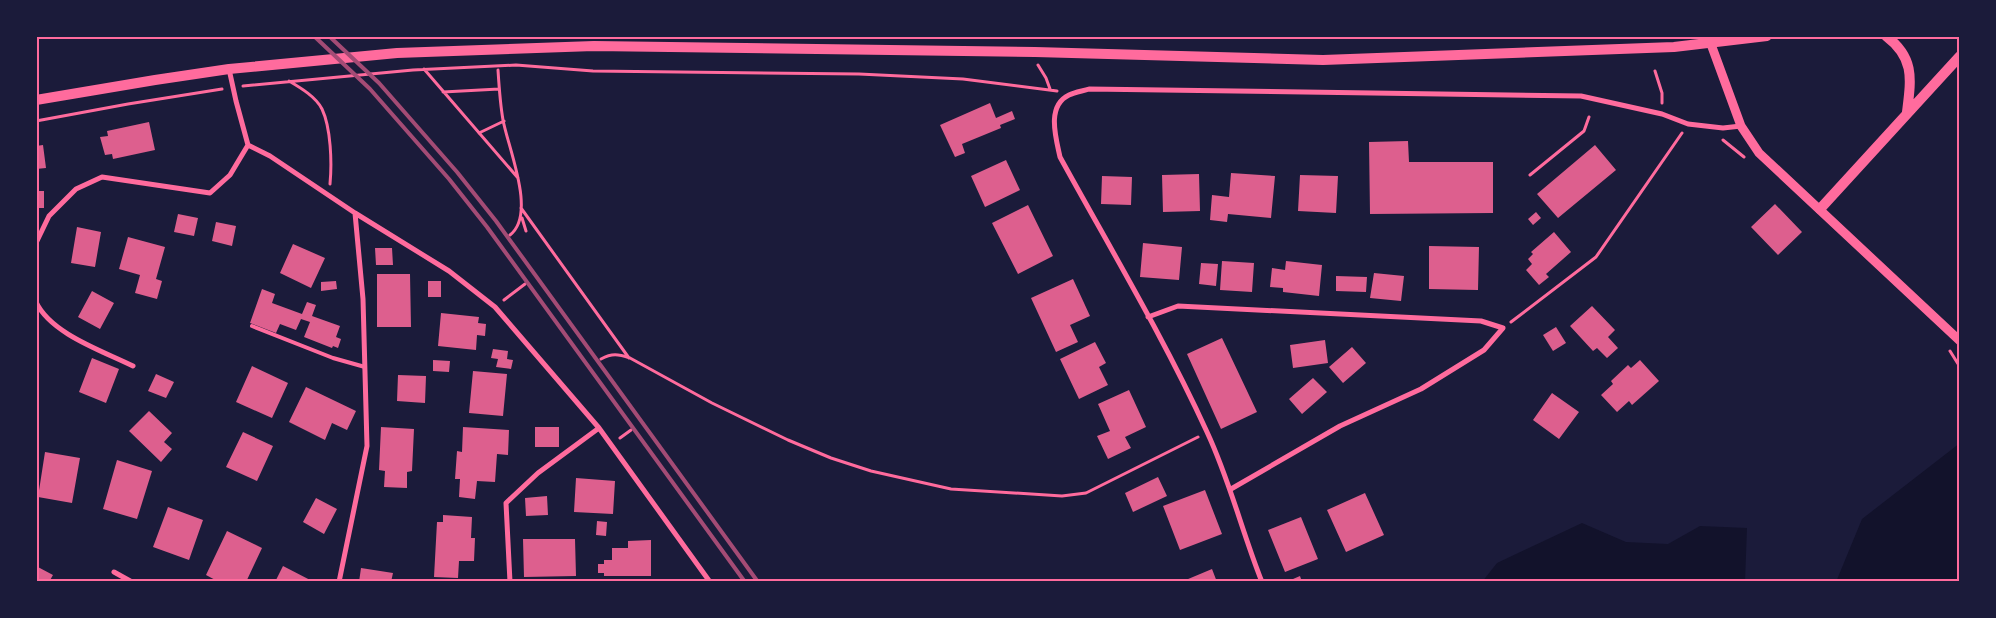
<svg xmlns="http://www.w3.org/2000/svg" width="1996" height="618" font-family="'Zilla Slab',serif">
	<rect width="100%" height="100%" fill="#1b1b3a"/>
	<!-- water -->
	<path fill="#12122b" d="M 1960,443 L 1960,582 L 1836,582 L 1862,519 Z
		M 1582,523 L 1626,542 L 1668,544 L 1700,526 L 1747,528 L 1745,582 L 1482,582 L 1497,563 Z"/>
	<!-- building -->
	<path fill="#dd5f8e" d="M 990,103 L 996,118 L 1012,111 L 1015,119 L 1000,125 L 1001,128 L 962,144 L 965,153 L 955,157 L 940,125 Z
		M 149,122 L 155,150 L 113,159 L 112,154 L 105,155 L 100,137 L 108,136 L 107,131 Z
		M 1408,141 L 1409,162 L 1493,162 L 1493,213 L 1370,214 L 1369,142 Z
		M 43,145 L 46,168 L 36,169 L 36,146 Z
		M 1595,145 L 1616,170 L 1558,218 L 1537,194 Z
		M 1006,160 L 1020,190 L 985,207 L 971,176 Z
		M 1231,173 L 1275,176 L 1271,218 L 1228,214 L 1227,222 L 1210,220 L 1212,195 L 1229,197 Z
		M 1199,174 L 1200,211 L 1163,212 L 1162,175 Z
		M 1300,175 L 1338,176 L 1336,213 L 1298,211 Z
		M 1102,176 L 1132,177 L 1131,205 L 1101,204 Z
		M 36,191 L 44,191 L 44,208 L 36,208 Z
		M 1775,204 L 1802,232 L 1778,255 L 1751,227 Z
		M 1028,205 L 1053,256 L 1018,274 L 992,223 Z
		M 1536,212 L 1541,218 L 1533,225 L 1528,219 Z
		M 178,214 L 198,218 L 194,236 L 174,232 Z
		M 216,222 L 236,226 L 232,246 L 212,241 Z
		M 77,227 L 101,232 L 95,267 L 71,263 Z
		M 1554,232 L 1571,252 L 1546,274 L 1549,277 L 1539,285 L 1526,270 L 1532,264 L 1528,259 L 1533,254 L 1531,252 Z
		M 128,237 L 165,247 L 156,279 L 162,281 L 157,299 L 135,293 L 140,275 L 119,269 Z
		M 1143,243 L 1182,247 L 1179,280 L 1140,277 Z
		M 293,244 L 325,258 L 311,288 L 280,273 Z
		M 1429,246 L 1479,247 L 1478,290 L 1429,289 Z
		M 375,248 L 392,248 L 393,265 L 376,265 Z
		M 1222,261 L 1254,263 L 1252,292 L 1220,290 Z
		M 1286,261 L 1322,265 L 1319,296 L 1283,292 L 1283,288 L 1270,287 L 1272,268 L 1285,270 Z
		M 1201,263 L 1218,264 L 1216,286 L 1199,284 Z
		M 1374,273 L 1404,276 L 1401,301 L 1370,298 Z
		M 377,274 L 410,274 L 411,327 L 377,327 Z
		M 1336,276 L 1367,277 L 1366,292 L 1336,291 Z
		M 1073,279 L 1090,316 L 1070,325 L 1078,342 L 1056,352 L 1031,298 Z
		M 336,281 L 337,289 L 321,291 L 321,282 Z
		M 428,281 L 441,281 L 441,297 L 428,297 Z
		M 262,289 L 275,294 L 272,303 L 302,314 L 307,302 L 316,305 L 312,316 L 340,326 L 336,337 L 341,339 L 338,348 L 333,346 L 332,348 L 304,337 L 310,322 L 301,319 L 296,330 L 280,324 L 276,333 L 250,323 Z
		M 92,291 L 114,303 L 100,329 L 78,317 Z
		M 1592,306 L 1615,330 L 1608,337 L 1618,348 L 1607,358 L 1597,348 L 1593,351 L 1570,326 Z
		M 441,313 L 479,317 L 478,323 L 486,324 L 485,336 L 477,335 L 476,350 L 438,346 Z
		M 1556,327 L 1566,343 L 1553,351 L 1543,335 Z
		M 1222,338 L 1257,412 L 1221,429 L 1187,354 Z
		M 1325,340 L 1328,363 L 1293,368 L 1290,345 Z
		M 1095,342 L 1106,363 L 1099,367 L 1108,385 L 1079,399 L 1060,359 Z
		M 1352,347 L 1366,363 L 1343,383 L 1329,367 Z
		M 493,349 L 508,351 L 507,359 L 513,360 L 511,369 L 496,367 L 498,359 L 491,358 Z
		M 92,358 L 119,369 L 106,403 L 79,392 Z
		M 433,360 L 450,361 L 449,372 L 433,371 Z
		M 1640,360 L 1659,381 L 1632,405 L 1629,401 L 1617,412 L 1601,395 L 1613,384 L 1611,381 L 1628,365 L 1631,368 Z
		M 252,366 L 288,383 L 272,418 L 236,402 Z
		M 473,371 L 507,374 L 503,416 L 469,413 Z
		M 156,374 L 174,382 L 166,398 L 148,391 Z
		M 398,375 L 426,376 L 425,403 L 397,401 Z
		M 1313,378 L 1327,392 L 1302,414 L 1289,399 Z
		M 306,387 L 356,411 L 347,430 L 332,423 L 325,440 L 289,422 Z
		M 1129,390 L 1146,427 L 1125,437 L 1131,448 L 1108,459 L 1097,436 L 1110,431 L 1098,404 Z
		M 1552,393 L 1579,412 L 1559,439 L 1533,420 Z
		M 149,411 L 172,433 L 164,442 L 172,449 L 161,462 L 129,431 Z
		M 381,427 L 414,429 L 412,471 L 407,472 L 407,488 L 384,487 L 385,471 L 379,470 Z
		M 463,427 L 509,430 L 508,455 L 497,454 L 495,482 L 477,481 L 475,499 L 459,497 L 460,479 L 455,479 L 457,451 L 462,452 Z
		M 535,427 L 559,427 L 559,447 L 535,447 Z
		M 243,432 L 273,446 L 257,481 L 226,467 Z
		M 45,452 L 80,458 L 72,503 L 38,497 Z
		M 117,460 L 152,471 L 137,519 L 103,509 Z
		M 1158,477 L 1167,496 L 1133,512 L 1125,493 Z
		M 576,478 L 615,481 L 613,514 L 574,512 Z
		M 1205,490 L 1222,534 L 1180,550 L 1163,506 Z
		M 1365,493 L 1384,535 L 1346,552 L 1327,510 Z
		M 547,496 L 548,515 L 526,516 L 525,498 Z
		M 316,498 L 337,509 L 324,534 L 303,522 Z
		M 168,507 L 203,520 L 189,560 L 153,547 Z
		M 443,515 L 472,517 L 471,538 L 475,538 L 474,561 L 459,561 L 458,578 L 434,577 L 437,522 L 443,522 Z
		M 1301,517 L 1318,559 L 1285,572 L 1268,530 Z
		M 597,521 L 607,522 L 606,536 L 596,535 Z
		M 227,531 L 262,548 L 246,582 L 219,582 L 206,575 Z
		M 523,539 L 575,539 L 576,576 L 524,577 Z
		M 651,540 L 651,576 L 604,576 L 604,573 L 598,573 L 598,564 L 604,564 L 604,560 L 612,560 L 612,548 L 628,548 L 628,541 Z
		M 36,566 L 53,575 L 49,582 L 36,582 Z
		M 283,566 L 314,582 L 275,582 Z
		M 361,568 L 393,573 L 391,582 L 359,582 Z
		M 1212,569 L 1217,582 L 1181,582 Z
		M 1300,576 L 1302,582 L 1286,582 Z"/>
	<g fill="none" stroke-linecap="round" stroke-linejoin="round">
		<!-- path -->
		<path stroke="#ff6b9d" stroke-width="3" d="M 1038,65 L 1046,78 L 1050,89
			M 424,69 L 518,178
			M 498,70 C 499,86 500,103 503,120 C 508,148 537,214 510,235
			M 1655,71 L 1662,93 L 1662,103
			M 289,81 C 301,88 316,97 322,109 C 331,128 332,163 330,184
			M 243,86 L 413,70 L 516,65 L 593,71 L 859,74 L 963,79 L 1057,91
			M 443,92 L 499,89
			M 36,121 L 128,104 L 222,89
			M 479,133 L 504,121
			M 1723,140 L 1744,157
			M 1530,175 L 1584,131 L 1589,117
			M 521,208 L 629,358
			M 522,218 L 526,231
			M 504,300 L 525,284
			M 1511,322 L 1596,257 L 1682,133
			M 1950,351 L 1960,367
			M 601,359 C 612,353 618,354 630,358 L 712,403 L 788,440 L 831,458 L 871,471 L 951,489 L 1062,496 L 1086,493 L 1198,437
			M 620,438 L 631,430"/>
		<!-- service -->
		<path stroke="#ff6b9d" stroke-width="4" d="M 252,326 L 333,358 L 365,367"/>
		<!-- minor -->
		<path stroke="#ff6b9d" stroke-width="5" d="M 229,69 L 236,101 L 248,145 L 270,156 L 355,213 L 363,299 L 367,446 L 339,582
			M 355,213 L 449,271 L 495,307 L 599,428 L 710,582
			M 36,243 L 49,216 L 76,189 L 102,177 L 210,193 L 230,175 L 248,145
			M 36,302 C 51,334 103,351 133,366
			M 1148,317 L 1178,306 L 1481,321 L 1503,328 L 1484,350 L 1421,389 L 1340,426 L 1231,489
			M 114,572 L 132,582
			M 510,582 L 506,503 L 538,473 L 599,428
			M 1262,582 C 1242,532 1230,481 1207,432 C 1164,338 1110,248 1060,157 C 1056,138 1046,106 1069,95 C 1075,92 1083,91 1089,89 L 1581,96 L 1662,114 L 1688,124 L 1723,128 L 1741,126"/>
		<!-- tertiary -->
		<path stroke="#ff6b9d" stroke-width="9" d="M 1708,36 L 1741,126 L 1759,153 L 1960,341"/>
		<!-- secondary -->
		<path stroke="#ff6b9d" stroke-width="10" d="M 1886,36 C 1915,58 1911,79 1907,112
			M 36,100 L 155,80 L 229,69 L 397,53 L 594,46 L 1035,52 L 1323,60 L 1674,47 L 1767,36
			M 1820,209 L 1960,56"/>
		<!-- rail -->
		<path stroke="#a44b75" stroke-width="4" d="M 314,36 L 370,89 L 449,179 L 487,227 L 745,582
			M 329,36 L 379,83 L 457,172 L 496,221 L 758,582"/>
	</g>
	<!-- border -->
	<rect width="1996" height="618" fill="none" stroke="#1b1b3a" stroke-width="75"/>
	<rect x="38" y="38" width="1920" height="542" fill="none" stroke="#ff6b9d" stroke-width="2"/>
</svg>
